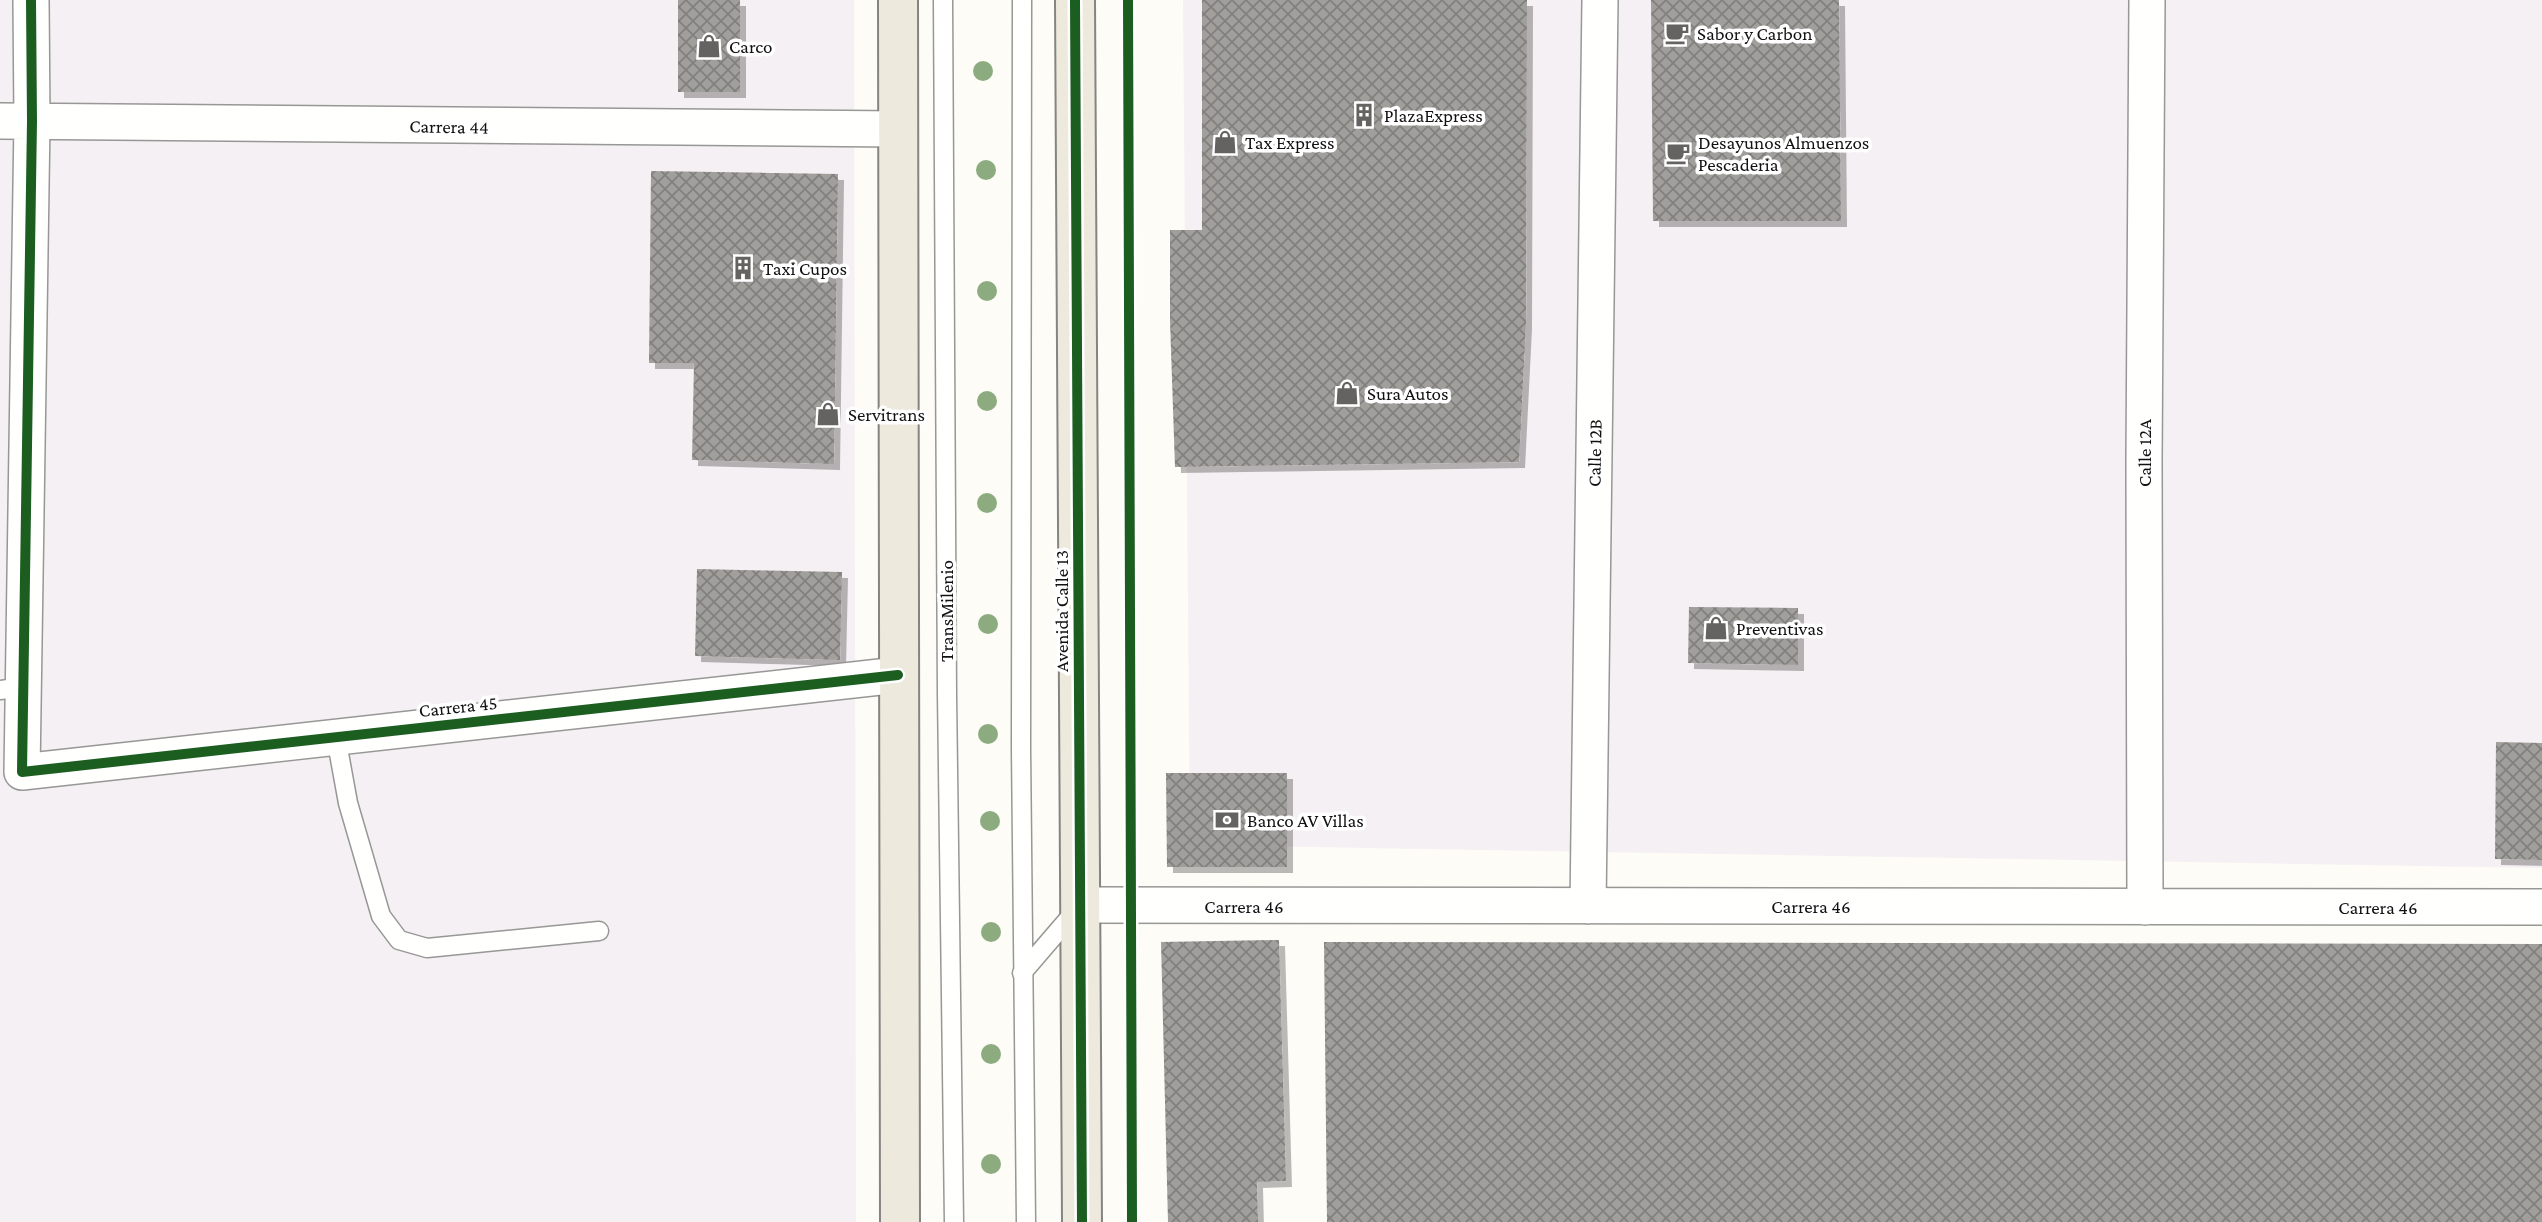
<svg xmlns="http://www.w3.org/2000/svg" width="2542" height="1222" font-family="'Crimson Pro',serif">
	<defs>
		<pattern id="building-cross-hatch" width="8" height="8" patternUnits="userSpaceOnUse" patternTransform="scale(1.75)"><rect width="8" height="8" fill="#a19f9c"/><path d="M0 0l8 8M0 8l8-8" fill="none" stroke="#82807e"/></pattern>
		<filter id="shadow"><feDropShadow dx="6" dy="6" stdDeviation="0" flood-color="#0004"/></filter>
	</defs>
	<rect width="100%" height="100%" fill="#fdfcf7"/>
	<!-- industrial -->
	<path fill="#f5f0f3" d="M 0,0 L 854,0 L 856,1222 L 0,1222 Z
		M 1183,0 L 2542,0 L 2542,868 L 1190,845 Z"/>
	<!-- building -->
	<path fill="url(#building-cross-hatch)" filter="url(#shadow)" d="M 678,0 L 740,0 L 740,92 L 678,92 Z
		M 1202,0 L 1527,0 L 1526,323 L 1519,462 L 1175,467 L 1170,321 L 1170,230 L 1202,230 Z
		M 1651,0 L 1839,0 L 1841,221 L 1653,221 Z
		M 651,171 L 838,174 L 834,464 L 692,460 L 694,363 L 649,363 Z
		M 697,569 L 842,572 L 840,660 L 695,656 Z
		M 1689,607 L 1798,608 L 1798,665 L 1688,663 Z
		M 2496,742 L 2542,743 L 2542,860 L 2495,859 Z
		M 1166,773 L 1287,773 L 1287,867 L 1167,867 Z
		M 1279,940 L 1286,1181 L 1257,1182 L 1258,1222 L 1168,1222 L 1161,942 Z
		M 1324,942 L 2542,944 L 2542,1222 L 1327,1222 Z"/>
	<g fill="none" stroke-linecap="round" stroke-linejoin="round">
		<!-- service casing -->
		<g stroke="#979795" stroke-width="21">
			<path id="service" d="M 943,0 L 947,694 L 954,1222
				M 1022,0 L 1021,749 L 1026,1222
				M 0,690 L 23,687
				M 336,737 L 348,803 L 381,916 L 399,940 L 427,948 L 599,931
				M 1022,973 L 1077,909"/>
		</g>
		<!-- minor casing -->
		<g stroke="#979795" stroke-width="38">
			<path id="minor" d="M 31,0 L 32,121 L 22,772 L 898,675
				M 0,121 L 898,129
				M 1080,905 L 2542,907
				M 1588,906 L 1600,0
				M 2145,907 L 2144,461 L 2147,0"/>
		</g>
		<!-- primary casing -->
		<g stroke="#858482" stroke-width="42">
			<path id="primary" d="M 898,0 L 900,1222
				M 1075,0 L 1082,1222"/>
		</g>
		<!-- service -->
		<use href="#service" stroke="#fffffe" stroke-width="18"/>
		<!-- minor -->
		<use href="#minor" stroke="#fffffe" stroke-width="35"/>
		<!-- primary -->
		<use href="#primary" stroke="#ede9dc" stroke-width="38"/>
		<!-- cycleway casing -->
		<g stroke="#fff" stroke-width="15">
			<path id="cycleway" d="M 31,0 L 32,121 L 22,772 L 898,675
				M 1075,0 L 1082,1222
				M 1128,0 L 1132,1222"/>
		</g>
		<!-- cycleway -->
		<use href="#cycleway" stroke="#1b5e20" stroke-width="10"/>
	</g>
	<!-- trees -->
	<g fill="#8cac80">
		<circle cx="983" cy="71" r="10"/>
		<circle cx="986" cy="170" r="10"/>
		<circle cx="987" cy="291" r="10"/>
		<circle cx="987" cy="401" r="10"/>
		<circle cx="987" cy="503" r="10"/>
		<circle cx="988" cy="624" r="10"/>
		<circle cx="988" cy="734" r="10"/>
		<circle cx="990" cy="821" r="10"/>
		<circle cx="991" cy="932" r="10"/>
		<circle cx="991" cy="1054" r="10"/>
		<circle cx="991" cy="1164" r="10"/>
	</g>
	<!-- icons -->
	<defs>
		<g id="cafe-bare" transform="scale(1.89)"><path d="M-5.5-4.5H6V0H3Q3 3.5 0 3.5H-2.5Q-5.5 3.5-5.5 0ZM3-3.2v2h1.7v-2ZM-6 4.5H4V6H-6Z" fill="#646362" stroke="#fff" stroke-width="2.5" paint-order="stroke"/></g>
		<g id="shop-bare" transform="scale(1.89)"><path d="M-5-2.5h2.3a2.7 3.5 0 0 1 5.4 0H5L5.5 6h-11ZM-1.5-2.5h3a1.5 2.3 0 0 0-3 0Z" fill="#646362" stroke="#fff" stroke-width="2.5" paint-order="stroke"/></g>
		<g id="building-bare" transform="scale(1.89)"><path d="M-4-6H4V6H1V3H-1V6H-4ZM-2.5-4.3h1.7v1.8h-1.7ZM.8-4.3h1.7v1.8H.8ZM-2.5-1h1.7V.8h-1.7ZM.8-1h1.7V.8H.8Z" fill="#646362" stroke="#fff" stroke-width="2.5" paint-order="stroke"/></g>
		<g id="bank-bare" transform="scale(1.89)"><path d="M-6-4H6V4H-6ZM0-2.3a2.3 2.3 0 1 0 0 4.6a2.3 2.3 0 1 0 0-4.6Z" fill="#646362" stroke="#fff" stroke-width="2.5" paint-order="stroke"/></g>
	</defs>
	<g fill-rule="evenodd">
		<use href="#cafe-bare" x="1677" y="33"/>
		<use href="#shop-bare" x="709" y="46"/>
		<use href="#building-bare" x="1364" y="115"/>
		<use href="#shop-bare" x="1225" y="142"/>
		<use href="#cafe-bare" x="1678" y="153"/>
		<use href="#building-bare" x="743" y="268"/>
		<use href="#shop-bare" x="1347" y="393"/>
		<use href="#shop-bare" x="828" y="414"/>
		<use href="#shop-bare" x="1716" y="628"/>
		<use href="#bank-bare" x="1227" y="820"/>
	</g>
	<g text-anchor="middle" stroke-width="7" stroke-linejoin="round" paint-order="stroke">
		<!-- poi labels -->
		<g font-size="19" fill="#111" stroke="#fff" text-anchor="start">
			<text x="1697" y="40">Sabor y Carbon</text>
			<text x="729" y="53">Carco</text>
			<text x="1384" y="122">PlazaExpress</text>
			<text x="1245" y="149">Tax Express</text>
			<text x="1698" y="149">Desayunos Almuenzos<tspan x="1698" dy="22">Pescaderia</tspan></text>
			<text x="763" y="275">Taxi Cupos</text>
			<text x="1367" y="400">Sura Autos</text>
			<text x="848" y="421">Servitrans</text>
			<text x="1736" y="635">Preventivas</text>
			<text x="1247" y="827">Banco AV Villas</text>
		</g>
		<!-- street labels -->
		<g font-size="19" fill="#111" stroke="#fff">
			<text transform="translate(449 126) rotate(1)" y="7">Carrera 44</text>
			<text transform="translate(1594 453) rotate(-89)" y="7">Calle 12B</text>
			<text transform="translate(2144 453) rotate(-90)" y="7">Calle 12A</text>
			<text transform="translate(946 611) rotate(-90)" y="7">TransMilenio</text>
			<text transform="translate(1061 611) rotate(-90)" y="7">Avenida Calle 13</text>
			<text transform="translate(458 706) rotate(-6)" y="7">Carrera 45</text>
			<text x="1244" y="913">Carrera 46</text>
			<text x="1811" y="913">Carrera 46</text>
			<text x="2378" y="914">Carrera 46</text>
		</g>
	</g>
</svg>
